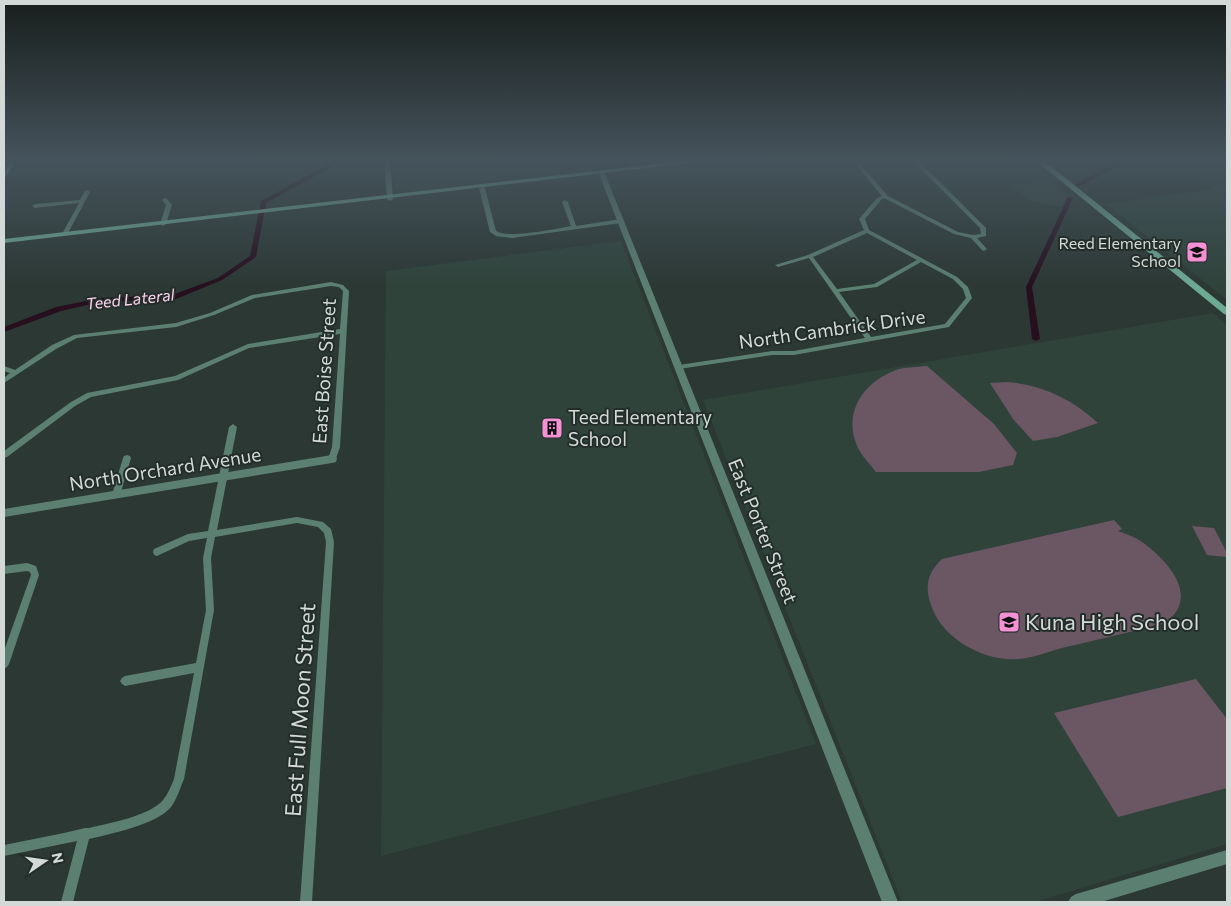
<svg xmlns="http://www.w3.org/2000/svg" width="1231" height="906" font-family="Commissioner,sans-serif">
	<rect width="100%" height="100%" fill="#2c3834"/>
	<!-- built -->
	<path fill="#2f433b" d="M 396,159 L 552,159 L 557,172 L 404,193 L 397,190 L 395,168 L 398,164 Z
		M 1167,159 L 1227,159 L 1227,300 L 1106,204 L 1213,189 Z
		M 1049,180 L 1070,197 L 1067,197 L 1061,207 L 1028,200 L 1011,185 Z
		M 621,241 L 816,744 L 381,856 L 386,271 Z
		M 1213,313 L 1227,325 L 1227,844 L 1035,902 L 902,902 L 703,400 Z"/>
	<!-- green -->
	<path fill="#6b5663" d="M 927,366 L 994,424 L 1017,453 L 1013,465 L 979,472 L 876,472 C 869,463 859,453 856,443 C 843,409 867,379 899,369 C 908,367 918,367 927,366 Z
		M 1007,382 C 1042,385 1072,399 1098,423 L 1057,437 L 1033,441 L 1013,419 L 990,383 Z
		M 1114,520 L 1122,529 L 1118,531 C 1126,534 1135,537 1142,542 C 1169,561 1202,599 1163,624 C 1130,632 1096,640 1062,648 C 1048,652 1032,658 1018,659 C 986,662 945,640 933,610 C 924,589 926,574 942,559 Z
		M 1192,526 L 1214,528 L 1227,553 L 1227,557 L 1207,555 Z
		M 1196,679 L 1227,719 L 1227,788 L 1118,817 L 1054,713 Z"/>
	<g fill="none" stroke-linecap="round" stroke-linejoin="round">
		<!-- canal -->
		<path fill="#270f1f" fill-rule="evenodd" d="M 339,159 L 346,159 L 266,203 L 256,257 L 222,280 L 176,299 L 101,302 L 61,311 L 4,332 L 4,327 L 56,307 L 101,298 L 172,295 L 218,278 L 250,256 L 261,201 Z
			M 1115,164 L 1120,165 L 1080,186 L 1075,185 Z
			M 1068,197 L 1073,198 L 1032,287 L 1040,339 L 1036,341 L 1032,339 L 1026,287 Z"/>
		<!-- minor -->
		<path fill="#5b8072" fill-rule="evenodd" d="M 851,159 L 856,159 L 858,162 L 877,159 L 892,159 L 861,165 L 888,196 L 958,232 L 973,235 L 981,234 L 980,228 L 915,163 L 909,159 L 916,159 L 919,161 L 986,228 L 986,236 L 977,238 L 987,249 L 984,251 L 982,250 L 971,238 L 954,234 L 884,198 L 881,200 L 865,219 L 869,230 L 957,277 L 968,287 L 972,298 L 949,327 L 794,355 L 772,355 L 679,369 L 677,369 L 676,367 L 679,365 L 772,351 L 794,351 L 865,338 L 809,258 L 778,267 L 775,265 L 808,255 L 864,230 L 859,219 L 877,198 L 882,196 ZM 867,233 L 917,260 L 874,284 L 837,289 L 813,257 ZM 921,262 L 953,279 L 963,289 L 966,298 L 945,324 L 871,337 L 839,292 L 877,287 Z
			M 482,186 L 485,188 L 496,231 C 508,239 555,229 571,226 L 562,202 L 565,200 L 568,202 L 576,226 L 621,219 L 624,221 L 621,223 L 512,238 L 496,236 L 490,232 L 479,188 Z
			M 87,190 L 90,192 L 67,235 L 62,234 L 79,203 L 35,208 L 32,206 L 35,204 L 80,200 L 85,191 Z
			M 165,198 L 167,199 L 172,205 L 166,224 L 163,226 L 160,224 L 166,205 L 162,200 Z
			M 331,282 L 343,285 L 349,291 L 340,447 L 335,461 L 329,461 L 328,459 L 332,447 L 340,334 L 249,348 L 178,380 L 91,397 L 75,406 L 7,457 L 4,458 L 4,451 L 71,402 L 87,393 L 175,376 L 248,344 L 340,329 L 343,291 L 339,287 L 331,286 L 255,298 L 214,315 L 176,327 L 77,338 L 56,349 L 4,383 L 4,378 L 10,373 L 4,371 L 4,366 L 15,370 L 52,345 L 74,335 L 176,323 L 210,313 L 252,295 Z
			M 233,424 L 237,427 L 217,530 L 297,517 L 323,522 L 331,529 L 334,542 L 312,902 L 300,902 L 326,542 L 324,533 L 318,527 L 297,523 L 215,537 L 211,558 L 214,610 L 184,779 C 180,788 177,799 171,807 C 158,824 110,834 89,839 L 73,902 L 61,902 L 77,841 L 4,856 L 4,845 L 64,833 L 85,828 L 89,828 C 109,823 150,816 163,800 C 168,794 171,786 174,779 L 194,673 L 125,686 L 122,684 L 120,681 L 122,678 L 125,676 L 196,663 L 206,610 L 203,558 L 207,538 L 189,541 L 157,556 L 154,555 L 153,552 L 154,549 L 188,534 L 208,531 L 229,427 Z
			M 127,455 L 130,456 L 131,458 L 120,495 L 119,497 L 113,497 L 112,495 L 123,458 L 124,456 Z
			M 27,563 L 36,566 L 39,575 L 9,664 L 7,667 L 4,669 L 4,651 L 31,575 L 30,572 L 27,571 L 4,574 L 4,566 Z"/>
		<!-- tertiary -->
		<path fill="#5b8072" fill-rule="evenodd" d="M 384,159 L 390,159 L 393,199 L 390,201 L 387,199 Z
			M 602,172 L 605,174 L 898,902 L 882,902 L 599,174 Z
			M 332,455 L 336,456 L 337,459 L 336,462 L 332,463 L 4,517 L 4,509 Z
			M 1227,850 L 1227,864 L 1101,902 L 1068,902 L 1071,897 L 1076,894 Z"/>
		<!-- secondary -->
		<path fill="#6daa94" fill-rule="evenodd" d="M 11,159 L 18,159 L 6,176 L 4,177 L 4,171 Z
			M 700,159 L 724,159 L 4,243 L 4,239 Z
			M 1034,159 L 1042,159 L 1227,308 L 1227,315 L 1224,314 Z"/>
	</g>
	<!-- sky -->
	<linearGradient id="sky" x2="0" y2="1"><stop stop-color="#181f1d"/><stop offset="0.56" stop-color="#45535c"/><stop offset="1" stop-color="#45535c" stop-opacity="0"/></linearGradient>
	<rect width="1231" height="286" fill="url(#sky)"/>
	<!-- icons -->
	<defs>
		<g id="school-square" transform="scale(1.125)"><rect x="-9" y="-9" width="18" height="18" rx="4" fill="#f491d4" stroke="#232e2a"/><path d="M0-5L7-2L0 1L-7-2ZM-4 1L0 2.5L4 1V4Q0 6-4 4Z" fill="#111"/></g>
		<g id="building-square" transform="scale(1.125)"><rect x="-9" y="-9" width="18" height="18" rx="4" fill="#f491d4" stroke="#232e2a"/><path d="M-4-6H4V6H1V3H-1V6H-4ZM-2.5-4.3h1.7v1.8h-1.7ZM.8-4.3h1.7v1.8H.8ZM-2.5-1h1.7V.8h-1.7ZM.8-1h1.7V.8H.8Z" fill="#111"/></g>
	</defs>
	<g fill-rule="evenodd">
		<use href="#school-square" x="1197" y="252"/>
		<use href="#building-square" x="552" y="428"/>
		<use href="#school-square" x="1009" y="622"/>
	</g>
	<g text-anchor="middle" stroke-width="4" stroke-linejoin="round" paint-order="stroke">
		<!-- far-poi labels -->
		<g font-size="16" fill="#d2d9d6" stroke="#232e2a" text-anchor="end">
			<text x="1181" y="249">Reed Elementary<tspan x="1181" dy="18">School</tspan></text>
		</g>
		<!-- far-water labels -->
		<g font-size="16" font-style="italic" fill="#fed2ee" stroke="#232e2a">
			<text transform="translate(130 299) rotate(-6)" y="6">Teed Lateral</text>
		</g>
		<!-- street labels -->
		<g font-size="19" fill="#d2d9d6" stroke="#232e2a">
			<text transform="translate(832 329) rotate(-8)" y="7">North Cambrick Drive</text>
			<text transform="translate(324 371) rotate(-86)" y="7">East Boise Street</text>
			<text transform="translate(165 469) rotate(-9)" y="7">North Orchard Avenue</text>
			<text transform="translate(763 531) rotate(68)" y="7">East Porter Street</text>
		</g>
		<!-- poi labels -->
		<g font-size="19" fill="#d2d9d6" stroke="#232e2a" text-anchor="start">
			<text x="568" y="424">Teed Elementary<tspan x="568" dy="22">School</tspan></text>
		</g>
		<!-- near-poi labels -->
		<g font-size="22" fill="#d2d9d6" stroke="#232e2a" text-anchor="start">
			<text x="1025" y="630">Kuna High School</text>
		</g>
		<!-- near-street labels -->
		<g font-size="22" fill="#d2d9d6" stroke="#232e2a">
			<text transform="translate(300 710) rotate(-86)" y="8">East Full Moon Street</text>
		</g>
	</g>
	<!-- border -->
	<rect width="1231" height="906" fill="none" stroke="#d2d9d6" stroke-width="10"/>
	<!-- north arrow -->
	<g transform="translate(45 861) rotate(77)" stroke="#232e2a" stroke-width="4" paint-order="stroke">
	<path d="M0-4L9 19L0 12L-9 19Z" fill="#d2d9d6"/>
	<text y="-8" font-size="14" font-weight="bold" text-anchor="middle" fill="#d2d9d6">N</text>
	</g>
</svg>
